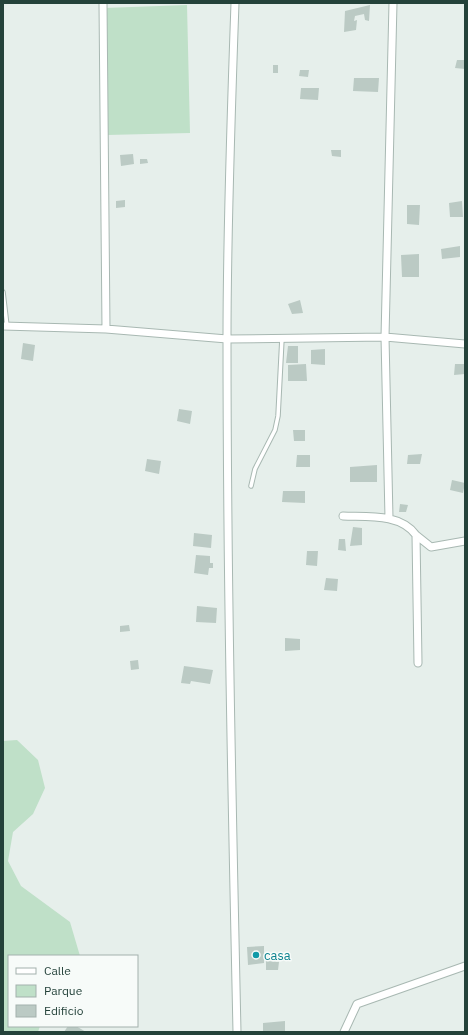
<svg xmlns="http://www.w3.org/2000/svg" width="468" height="1035" font-family="'IBM Plex Sans',sans-serif">
	<rect width="100%" height="100%" fill="#e6efeb"/>
	<!-- green -->
	<path fill="#bfe0c8" d="M 187,5 L 190,133 L 107,135 L 104,8 Z
		M 17,740 L 38,760 L 45,788 L 33,814 L 13,832 L 8,861 L 21,886 L 70,922 L 80,956 L 9,956 L 9,1026 L 40,1026 L 38,1032 L 3,1032 L 3,741 Z"/>
	<!-- building -->
	<path fill="#bbcac4" d="M 370,5 L 369,21 L 365,20 L 364,14 L 355,16 L 354,21 L 357,20 L 356,30 L 344,32 L 345,11 Z
		M 457,60 L 465,60 L 465,69 L 455,68 Z
		M 273,65 L 278,65 L 278,73 L 273,73 Z
		M 300,70 L 309,70 L 308,77 L 299,76 Z
		M 354,78 L 379,78 L 378,92 L 353,91 Z
		M 301,88 L 319,88 L 318,100 L 300,99 Z
		M 331,150 L 341,150 L 341,157 L 332,156 Z
		M 133,154 L 134,164 L 121,166 L 120,155 Z
		M 140,159 L 147,159 L 148,163 L 140,164 Z
		M 125,200 L 125,207 L 116,208 L 116,201 Z
		M 462,201 L 463,217 L 450,217 L 449,203 Z
		M 407,205 L 420,205 L 419,225 L 407,224 Z
		M 460,246 L 460,257 L 442,259 L 441,249 Z
		M 419,254 L 419,277 L 402,277 L 401,255 Z
		M 300,300 L 303,313 L 292,314 L 288,304 Z
		M 23,343 L 35,345 L 33,361 L 21,359 Z
		M 288,346 L 298,346 L 298,363 L 286,363 Z
		M 325,349 L 325,365 L 311,364 L 311,350 Z
		M 306,364 L 307,381 L 288,381 L 288,365 Z
		M 455,364 L 465,364 L 465,374 L 454,375 Z
		M 179,409 L 192,411 L 190,424 L 177,421 Z
		M 293,430 L 305,430 L 305,441 L 294,441 Z
		M 422,454 L 420,464 L 407,464 L 408,455 Z
		M 297,455 L 310,455 L 310,467 L 296,467 Z
		M 147,459 L 161,461 L 159,474 L 145,471 Z
		M 377,465 L 377,482 L 350,482 L 350,467 Z
		M 452,480 L 465,483 L 463,493 L 450,490 Z
		M 283,491 L 305,491 L 305,503 L 282,502 Z
		M 400,504 L 408,505 L 406,512 L 399,512 Z
		M 353,527 L 362,528 L 362,545 L 350,546 Z
		M 194,533 L 212,535 L 211,548 L 193,546 Z
		M 339,539 L 345,539 L 346,551 L 338,550 Z
		M 307,551 L 318,551 L 317,566 L 306,565 Z
		M 196,555 L 210,556 L 210,563 L 213,563 L 213,568 L 209,568 L 208,575 L 194,573 Z
		M 326,578 L 338,579 L 337,591 L 324,590 Z
		M 197,606 L 217,608 L 216,623 L 196,622 Z
		M 129,625 L 130,631 L 120,632 L 120,626 Z
		M 285,638 L 300,639 L 300,650 L 285,651 Z
		M 138,660 L 139,669 L 131,670 L 130,661 Z
		M 184,666 L 213,670 L 210,684 L 191,681 L 190,684 L 181,683 Z
		M 264,946 L 264,963 L 248,965 L 247,947 Z
		M 266,961 L 279,962 L 278,970 L 266,970 Z
		M 285,1021 L 285,1032 L 263,1032 L 263,1023 Z
		M 68,1026 L 76,1026 L 86,1032 L 64,1032 Z"/>
	<g fill="none" stroke-linecap="round" stroke-linejoin="round">
		<!-- lane casing -->
		<g stroke="#a8b8b2" stroke-width="5.5">
			<path id="lane" d="M 3,292 L 7,326
				M 251,486 L 255,469 L 275,430 L 278,416 L 282,338"/>
		</g>
		<!-- street casing -->
		<g stroke="#a8b8b2" stroke-width="9">
			<path id="street" d="M 103,3 L 106,329
				M 235,3 C 231,115 227,227 227,339 C 227,570 232,801 237,1032
				M 3,326 L 106,329 L 227,339 L 385,337 L 465,344
				M 343,516 C 367,517 400,513 416,535 L 418,663
				M 389,518 L 385,337 L 393,3
				M 416,535 L 431,547 L 465,541
				M 344,1032 L 357,1004 L 465,966"/>
		</g>
		<!-- lane -->
		<use href="#lane" stroke="#fff" stroke-width="3.5"/>
		<!-- street -->
		<use href="#street" stroke="#fff" stroke-width="7"/>
	</g>
	<!-- markers -->
	<circle fill="#0f9aa8" stroke="#f7fbf9" stroke-width="1.5" cx="256" cy="955" r="4"/>
	<g text-anchor="middle" stroke-width="3" stroke-linejoin="round" paint-order="stroke">
		<!-- culture labels -->
		<g font-size="13" fill="#0d838f" stroke="#f7fbf9" text-anchor="start">
			<text x="264" y="960">casa</text>
		</g>
	</g>
	<!-- border -->
	<rect width="468" height="1035" fill="none" stroke="#24423a" stroke-width="8"/>
	<!-- legend -->
	<rect x="8" y="955" width="130" height="72" fill="#f7fbf9" stroke="#a3b1ad"/>
	<rect x="16" y="968" width="20" height="6" fill="#ffffff" stroke="#a3b1ad"/>
	<text x="44" y="975" font-size="12" fill="#24423a">Calle</text>
	<rect x="16" y="985" width="20" height="12" fill="#bfe0c8" stroke="#a3b1ad"/>
	<text x="44" y="995" font-size="12" fill="#24423a">Parque</text>
	<rect x="16" y="1005" width="20" height="12" fill="#bbcac4" stroke="#a3b1ad"/>
	<text x="44" y="1015" font-size="12" fill="#24423a">Edificio</text>
</svg>
